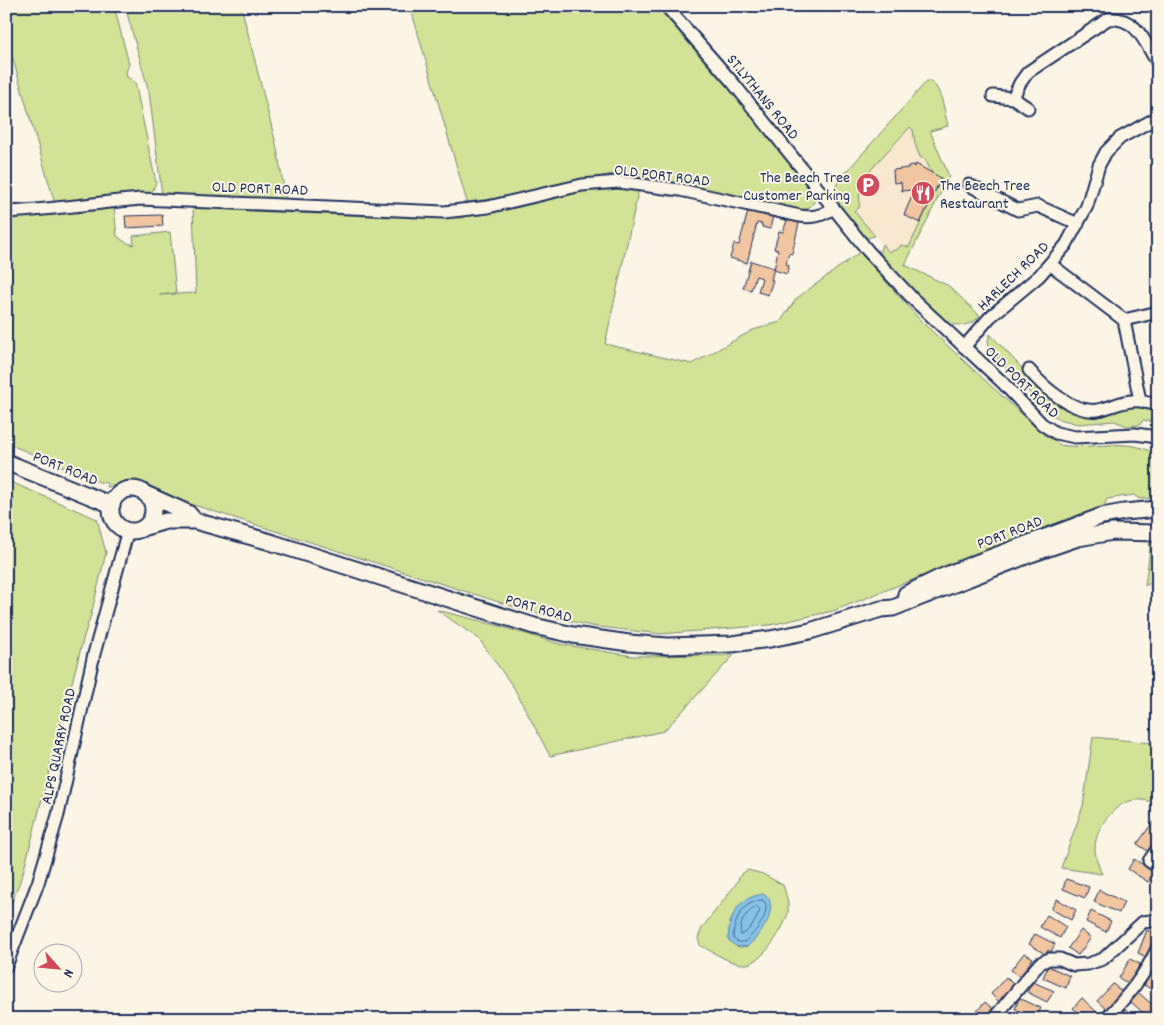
<svg xmlns="http://www.w3.org/2000/svg" width="1164" height="1025" font-family="Dekko,sans-serif">
	<rect width="100%" height="100%" fill="#fcf5e5"/>
	<filter id="ink" filterUnits="userSpaceOnUse"><feTurbulence type="fractalNoise" baseFrequency=".02" numOctaves="2"/><feDisplacementMap in="SourceGraphic" scale="10" xChannelSelector="R" yChannelSelector="G"/><feConvolveMatrix kernelMatrix="1 2 1 2 8 2 1 2 1" color-interpolation-filters="sRGB"/></filter>
	<g filter="url(#ink)">
		<!-- built -->
		<path fill="#f9e7d0" d="M 931,85 L 941,97 L 948,126 L 930,131 L 949,176 L 905,265 L 897,261 L 840,194 Z"/>
		<!-- green -->
		<path fill="#d2e296" stroke="#76887a" fill-rule="evenodd" d="M 6,6 L 114,6 L 129,64 L 126,72 L 127,77 L 135,82 L 156,183 L 151,194 L 55,204 L 12,56 L 6,57 Z
			M 125,6 L 241,6 L 276,144 L 286,199 L 162,195 L 149,92 Z
			M 410,6 L 659,6 L 675,22 L 812,190 L 815,197 L 814,202 L 810,207 L 803,210 L 732,194 L 612,174 L 499,198 L 467,202 Z
			M 927,81 L 931,81 C 943,92 944,111 948,126 L 930,131 L 949,176 L 905,265 L 949,286 L 980,316 C 973,324 964,327 953,324 L 951,327 L 882,259 L 880,251 L 882,244 L 889,252 L 898,249 L 901,245 L 909,247 L 941,179 L 932,173 L 925,159 L 920,157 L 915,144 L 913,130 L 910,127 C 898,141 865,172 860,188 C 859,194 860,202 859,208 L 854,211 L 875,236 L 867,238 L 861,234 L 831,197 L 839,180 Z
			M 639,188 L 605,344 L 692,364 L 753,330 L 780,322 L 797,298 L 860,252 L 921,321 L 1043,434 L 1055,441 L 1060,445 C 1092,451 1130,435 1158,456 L 1158,491 L 1155,492 L 1155,498 L 1139,499 L 1134,495 L 1107,499 L 1104,506 L 1029,534 L 833,611 L 770,625 L 661,634 L 591,626 L 521,609 L 159,494 C 133,475 136,482 107,487 L 107,483 L 99,482 L 6,443 L 6,218 L 114,207 L 117,236 L 125,242 L 134,245 L 133,236 L 170,232 L 176,293 L 159,295 L 196,293 L 193,207 L 460,218 L 558,195 L 593,189 Z
			M 990,334 L 1034,381 L 1035,385 L 1057,401 L 1116,408 L 1135,406 L 1158,411 L 1158,423 L 1143,420 L 1140,425 L 1127,426 L 1114,421 L 1078,424 L 1059,419 L 1047,411 L 990,351 L 988,341 Z
			M 6,480 L 97,519 L 106,553 L 91,615 L 84,636 L 23,873 L 6,918 Z
			M 1151,543 L 1158,543 L 1158,578 L 1145,586 L 1150,548 L 1149,544 Z
			M 437,610 L 496,625 L 560,644 L 632,656 L 734,655 L 664,731 L 550,756 L 514,688 L 479,639 Z
			M 1093,737 L 1152,743 C 1159,759 1162,782 1154,798 L 1158,803 C 1150,802 1143,799 1135,800 C 1115,802 1096,827 1095,847 C 1095,856 1098,865 1102,874 L 1061,868 L 1083,806 Z
			M 748,870 L 763,874 L 783,885 C 786,894 789,903 788,912 C 786,926 762,964 746,964 C 731,965 713,952 700,945 L 698,938 L 702,928 L 736,884 L 741,874 ZM 739,905 L 760,931 L 755,939 L 728,939 L 730,922 Z"/>
		<!-- water -->
		<path fill="#86c1e6" stroke="#5b87b0" d="M 763,894 L 769,898 C 775,917 761,933 748,946 C 739,948 734,947 728,939 C 730,915 737,898 763,894 Z"/>
		<g fill="none" stroke-linecap="round" stroke-linejoin="round">
			<!-- shore -->
			<path stroke="#466994" stroke-width="1" d="M 762,900 L 765,902 C 770,916 755,932 746,941 C 741,943 736,943 733,937 C 735,919 742,902 762,900 Z
				M 756,907 L 760,909 C 758,918 749,932 741,935 C 738,924 746,912 756,907 Z"/>
		</g>
		<!-- building -->
		<path fill="#f1c5a0" stroke="#1b2f5e" d="M 916,164 L 941,178 L 920,223 L 904,215 L 913,194 L 911,190 L 902,191 L 901,182 L 894,183 L 893,170 L 908,168 L 908,166 L 914,165 L 915,167 Z
			M 748,211 L 773,216 L 770,229 L 762,227 L 762,224 L 757,223 L 747,263 L 730,258 L 734,244 L 739,245 Z
			M 162,215 L 163,226 L 126,228 L 125,216 Z
			M 787,220 L 799,223 L 792,254 L 789,253 L 786,264 L 789,265 L 787,274 L 774,270 L 778,250 L 774,249 L 779,231 L 783,232 Z
			M 751,261 L 774,268 L 771,280 L 773,280 L 768,295 L 758,292 L 762,278 L 756,276 L 751,290 L 743,288 Z
			M 1158,579 L 1158,598 L 1157,598 L 1150,585 Z
			M 1153,822 L 1158,825 L 1158,836 L 1148,851 L 1137,844 Z
			M 1134,859 L 1154,872 L 1148,882 L 1128,869 Z
			M 1066,879 L 1089,887 L 1085,898 L 1063,889 Z
			M 1099,890 L 1124,902 L 1119,913 L 1094,902 Z
			M 1057,899 L 1076,910 L 1071,920 L 1051,909 Z
			M 1091,911 L 1111,921 L 1106,932 L 1086,922 Z
			M 1047,915 L 1066,927 L 1060,938 L 1040,927 Z
			M 1081,930 L 1091,938 L 1078,955 L 1068,948 Z
			M 1147,930 L 1156,934 L 1146,957 L 1138,953 Z
			M 1035,934 L 1055,944 L 1051,952 L 1048,950 L 1045,954 L 1029,944 Z
			M 1024,953 L 1033,958 L 1020,977 L 1011,970 Z
			M 1130,959 L 1140,964 L 1129,984 L 1119,978 Z
			M 1048,966 L 1070,976 L 1066,988 L 1043,978 Z
			M 1150,976 L 1158,980 L 1158,993 L 1144,985 Z
			M 1006,977 L 1014,985 L 999,1002 L 991,994 Z
			M 1033,982 L 1054,991 L 1047,1002 L 1027,992 Z
			M 1113,984 L 1122,992 L 1106,1009 L 1097,1001 Z
			M 1139,993 L 1156,1008 L 1148,1017 L 1131,1002 Z
			M 1019,998 L 1041,1008 L 1036,1019 L 1015,1009 Z
			M 1082,998 L 1101,1016 L 1098,1019 L 1085,1019 L 1073,1008 Z
			M 985,1002 L 993,1009 L 984,1019 L 970,1019 Z
			M 1125,1009 L 1136,1019 L 1119,1019 L 1117,1017 Z"/>
		<g fill="none" stroke-linecap="round" stroke-linejoin="round">
			<!-- minor casing -->
			<g stroke="#1b2f5e" stroke-width="15">
				<path id="minor" d="M 666,6 L 734,84 L 868,251 L 913,299 L 1002,382 L 1042,424 L 1056,433 L 1075,437 L 1135,434 L 1150,436 L 1158,439
					M 993,96 L 1013,98 L 1028,108
					M 1013,98 L 1020,83 L 1028,72 L 1108,19 C 1137,16 1145,43 1158,64
					M 969,185 L 1018,210 L 1038,206 L 1078,224
					M 6,212 C 51,210 95,203 140,199 L 444,212 L 488,207 L 582,185 L 618,182 L 680,190 L 800,216 C 813,218 822,216 833,208
					M 1050,264 L 1124,320 L 1158,312
					M 1124,320 L 1140,401 L 1158,405
					M 964,347 L 990,317 L 1039,276 L 1066,245 L 1087,206 L 1099,165 L 1106,152 L 1120,138 L 1158,117
					M 1029,370 C 1043,387 1074,414 1098,410 C 1113,407 1125,399 1140,401
					M 1158,848 L 1149,861 L 1158,867
					M 6,966 L 38,883 L 58,815 L 94,654 L 128,530
					M 993,1019 L 1040,963 L 1049,959 L 1060,959 L 1074,965 L 1088,964 L 1103,959 L 1143,922 L 1158,920
					M 1106,1019 C 1128,995 1144,977 1158,947"/>
			</g>
			<!-- major casing -->
			<g stroke="#1b2f5e" stroke-width="19">
				<path id="major" d="M 6,462 L 112,505
					M111 510a21 21 0 1 1 42 0a21 21 0 1 1-42 0Z
					M 148,495 L 188,513 L 195,521
					M 145,527 L 166,521 L 195,521 L 267,541 L 534,626 L 573,635 L 629,643 L 667,646 L 732,644 L 770,639 L 810,631 L 881,609 L 893,608 L 1031,554 L 1078,538 L 1113,532 L 1158,533
					M 906,594 L 939,578 L 973,564 L 1102,516 L 1124,512 L 1158,509"/>
			</g>
			<!-- minor -->
			<use href="#minor" stroke="#fcf5e5" stroke-width="11"/>
			<!-- major -->
			<use href="#major" stroke="#fcf5e5" stroke-width="15"/>
		</g>
	</g>
	<!-- icons -->
	<defs>
		<g id="parking-disc" transform="scale(1.25)"><circle r="9.5" fill="#d1495b" stroke="#fcf5e5"/><path d="M-3.5-5.5H1a3.5 3.5 0 0 1 0 7H-1V5.5H-3.5ZM-1-3.4V-.6H.8a1.4 1.4 0 0 0 0-2.8Z" fill="#fff"/></g>
		<g id="restaurant-disc" transform="scale(1.25)"><circle r="9.5" fill="#d1495b" stroke="#fcf5e5"/><path d="M-5-6h1v4h1v-4h1v4h1v-4h1v5L-1.5 .5V6h-2V.5L-5-1ZM5-6V6H3V1.5H1.5Q1.5-4 5-6Z" fill="#fff"/></g>
	</defs>
	<g fill-rule="evenodd">
		<use href="#parking-disc" x="868" y="185"/>
		<use href="#restaurant-disc" x="923" y="193"/>
	</g>
	<g text-anchor="middle" stroke-width="4" stroke-linejoin="round" paint-order="stroke">
		<!-- street labels -->
		<g font-size="16" fill="#1b2f5e" stroke="#fcf5e5">
			<text transform="translate(764 96) rotate(51)" y="6">ST.LYTHANS ROAD</text>
			<text transform="translate(662 174) rotate(7)" y="6">OLD PORT ROAD</text>
			<text transform="translate(260 187) rotate(2)" y="6">OLD PORT ROAD</text>
			<text transform="translate(1012 275) rotate(-44)" y="6">HARLECH ROAD</text>
			<text transform="translate(1023 381) rotate(44)" y="6">OLD PORT ROAD</text>
			<text transform="translate(66 467) rotate(22)" y="6">PORT ROAD</text>
			<text transform="translate(1009 531) rotate(-21)" y="6">PORT ROAD</text>
			<text transform="translate(539 607) rotate(16)" y="6">PORT ROAD</text>
			<text transform="translate(57 746) rotate(-78)" y="6">ALPS QUARRY ROAD</text>
		</g>
		<!-- poi labels -->
		<g font-size="16" fill="#1b2f5e" stroke="#fcf5e5" text-anchor="end">
			<text x="850" y="182">The Beech Tree<tspan x="850" dy="18">Customer Parking</tspan></text>
			<text x="940" y="190" text-anchor="start">The Beech Tree<tspan x="940" dy="18">Restaurant</tspan></text>
		</g>
	</g>
	<!-- margin -->
	<rect width="1164" height="1025" fill="none" stroke="#fcf5e5" stroke-width="25"/>
	<rect x="12" y="12" width="1139" height="1000" fill="none" stroke="#1b2f5e" stroke-width="2" filter="url(#ink)"/>
	<!-- north arrow -->
	<g transform="translate(58 968) rotate(117)"><circle r="24" fill="#fcf5e5" stroke="#a2a6af"/>
	<path d="M0-4L9 19L0 12L-9 19Z" fill="#d1495b"/>
	<text y="-8" font-size="14" font-weight="bold" text-anchor="middle" fill="#1b2f5e">N</text>
	</g>
</svg>
